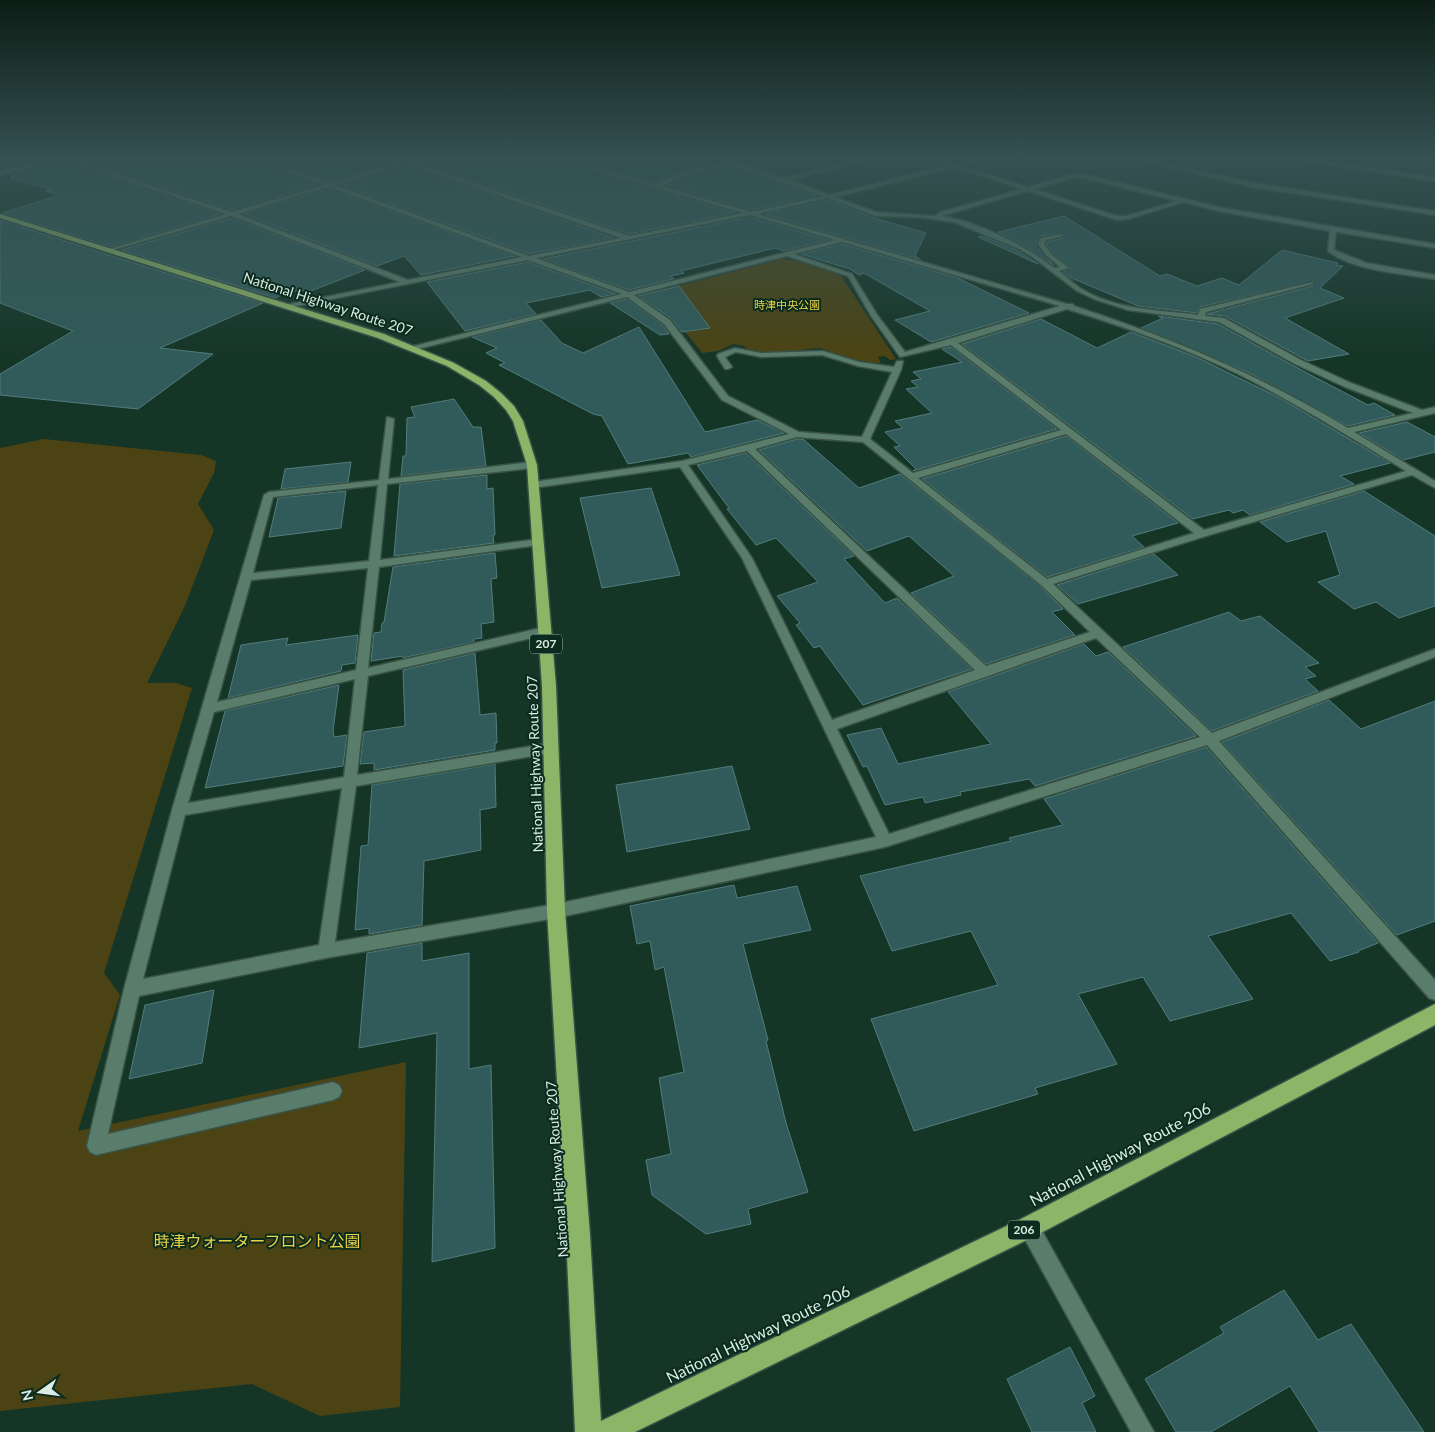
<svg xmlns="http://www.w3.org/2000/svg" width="1435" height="1432" font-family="Lato,'Noto Sans JP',sans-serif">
	<rect width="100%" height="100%" fill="#153527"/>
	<!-- green -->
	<path fill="#4b4313" d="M 782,259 C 801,261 826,266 842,277 L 896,359 L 890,360 L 885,356 L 878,357 L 881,363 L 874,363 L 847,358 L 821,348 L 768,353 L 747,349 L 744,346 L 733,344 L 718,351 L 702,353 L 676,320 L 643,295 Z
		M 44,439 L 201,455 L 216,461 L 214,473 L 198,504 L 214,530 L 184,608 L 147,683 L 176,683 L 192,688 L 104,973 L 120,995 L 78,1131 L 406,1062 L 400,1407 L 320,1416 L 252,1384 L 0,1411 L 0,448 Z"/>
	<!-- building -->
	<path fill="#315b5a" stroke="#527d7c" d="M 9,159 L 47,159 L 12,167 L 8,165 Z
		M 77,159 L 238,159 L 318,185 L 232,210 Z
		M 257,159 L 397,159 L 397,161 L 330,181 L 291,167 Z
		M 429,159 L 554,159 L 735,213 L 629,234 L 418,162 Z
		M 571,159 L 705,159 L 716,163 L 683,170 L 656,183 Z
		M 64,162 L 220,214 L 111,247 L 2,213 L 60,195 L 46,191 L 51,190 L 10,178 L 14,177 L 11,176 L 26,171 Z
		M 407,166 L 614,238 L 529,254 L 341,185 Z
		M 730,167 L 805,192 L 816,196 L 751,210 L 667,186 L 688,176 Z
		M 329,189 L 515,256 L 421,275 L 404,256 L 377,266 L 244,214 Z
		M 828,200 L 874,218 L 926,233 L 915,256 L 921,260 L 765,214 Z
		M 1064,216 L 1160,276 L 1167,274 L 1197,286 L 1222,278 L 1239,285 L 1282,250 L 1338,263 L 1336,265 L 1343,266 L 1320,288 L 1344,298 L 1285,318 L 1349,354 L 1308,361 L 1225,316 L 1207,314 L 1313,286 L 1314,281 L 1200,307 L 1197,313 L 1138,306 L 1069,277 L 1063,272 L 1071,268 L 1052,253 L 1046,244 L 1047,242 L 1063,238 L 1064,233 L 1041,236 L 1036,243 L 1054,266 L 1031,250 L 998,232 Z
		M 750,217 L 828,240 L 784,251 L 775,248 L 681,271 L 684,273 L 671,276 L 674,279 L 629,290 L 543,259 Z
		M 232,218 L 365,270 L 311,291 L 290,291 L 275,298 L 121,250 Z
		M 0,220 L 105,254 L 263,303 L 160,348 L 213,354 L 138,409 L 0,395 L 0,374 L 73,331 L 0,303 Z
		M 983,236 L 1018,251 L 1038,264 L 978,237 Z
		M 842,244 L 958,278 L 1029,313 L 931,342 L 895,320 L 930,311 L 864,273 L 859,275 L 850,269 L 801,254 Z
		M 528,262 L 616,294 L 601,297 L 590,290 L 526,303 L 536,314 L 465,331 L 427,282 Z
		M 679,286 L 710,328 L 682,332 L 671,318 L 638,296 Z
		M 627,299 L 663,325 L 669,334 L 660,335 L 610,303 Z
		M 1158,316 L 1218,324 L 1290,364 L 1368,405 L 1374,403 L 1395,415 L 1348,426 L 1249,373 L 1141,328 L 1163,318 Z
		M 1041,319 L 1097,348 L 1131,332 L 1196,357 L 1280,398 L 1390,463 L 1340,476 L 1354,484 L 1250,515 L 1243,510 L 1233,513 L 1229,510 L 1193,519 L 962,344 Z
		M 541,320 L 562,343 L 583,353 L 639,327 L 705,432 L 757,420 L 784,433 L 691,457 L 688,453 L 628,464 L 602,416 L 593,414 L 499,365 L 505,363 L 486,353 L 497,348 L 472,337 Z
		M 951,347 L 1057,429 L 913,471 L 916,469 L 894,447 L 900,446 L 885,432 L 903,428 L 895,421 L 932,413 L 906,389 L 918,387 L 911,381 L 921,379 L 913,372 L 962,362 L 942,349 Z
		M 454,399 L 473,427 L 481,427 L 486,466 L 401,476 L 403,456 L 406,456 L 407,418 L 415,417 L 411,407 Z
		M 1407,422 L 1435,437 L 1435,452 L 1403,460 L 1359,433 Z
		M 1066,436 L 1178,523 L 1132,536 L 1144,547 L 1047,577 L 922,479 Z
		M 797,439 L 803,439 L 859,488 L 900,474 L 1040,586 L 1063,609 L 1052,612 L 1075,635 L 986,664 L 911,593 L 954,576 L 909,536 L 867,551 L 759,450 Z
		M 746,453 L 854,556 L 844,559 L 885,603 L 897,598 L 972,669 L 863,705 L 820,646 L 814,648 L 796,625 L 800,623 L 777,596 L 818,582 L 776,538 L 756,545 L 727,509 L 729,508 L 697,465 Z
		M 351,462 L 348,482 L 281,489 L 285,469 Z
		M 487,475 L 487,489 L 493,488 L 495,535 L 493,535 L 494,543 L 394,556 L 400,484 Z
		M 651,488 L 680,575 L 602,588 L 580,498 Z
		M 346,491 L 341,528 L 269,537 L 278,498 Z
		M 1364,491 L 1435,536 L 1435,606 L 1399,618 L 1376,602 L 1354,609 L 1318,582 L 1340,575 L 1326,531 L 1287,542 L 1260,522 Z
		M 495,553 L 497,578 L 491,579 L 494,622 L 481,624 L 482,638 L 474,639 L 474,642 L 403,658 L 403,656 L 371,661 L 374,633 L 381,632 L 382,623 L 384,622 L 393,567 Z
		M 1154,554 L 1178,575 L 1078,604 L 1057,585 Z
		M 1229,612 L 1241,621 L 1260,616 L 1319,663 L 1305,667 L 1316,676 L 1305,679 L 1318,691 L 1212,731 L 1123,647 Z
		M 358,635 L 355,663 L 342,665 L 341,671 L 228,698 L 241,645 L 288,638 L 286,645 Z
		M 1084,644 L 1096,656 L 1108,652 L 1196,736 L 1035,786 L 1029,779 L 960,792 L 961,795 L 925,803 L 923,797 L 885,805 L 867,766 L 863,767 L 847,735 L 881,728 L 898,764 L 991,744 L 948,692 Z
		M 475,653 L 480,715 L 496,713 L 497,743 L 495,743 L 495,750 L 374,770 L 374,763 L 360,764 L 364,732 L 405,726 L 403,670 Z
		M 339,685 L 333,731 L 334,737 L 347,735 L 343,766 L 205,788 L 225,711 Z
		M 1329,700 L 1361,729 L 1435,701 L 1435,921 L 1397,935 L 1222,742 Z
		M 1206,747 L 1378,943 L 1358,951 L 1359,952 L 1330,961 L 1291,913 L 1208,936 L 1253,999 L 1170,1021 L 1143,977 L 1078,994 L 1117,1064 L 1035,1088 L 1038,1094 L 914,1131 L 871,1019 L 998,985 L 971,931 L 892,951 L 860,876 L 1011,841 L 1009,838 L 1063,825 L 1044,799 Z
		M 495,764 L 496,807 L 480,810 L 481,850 L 424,861 L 422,925 L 369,934 L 369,928 L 355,930 L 361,846 L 368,845 L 372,785 Z
		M 732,766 L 750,829 L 627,852 L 616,785 Z
		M 734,885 L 737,898 L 797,886 L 811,930 L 743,944 L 768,1040 L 766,1041 L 786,1123 L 808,1192 L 748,1209 L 751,1224 L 706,1234 L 652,1195 L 646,1160 L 671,1154 L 659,1078 L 684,1072 L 664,967 L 655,970 L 650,941 L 637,944 L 630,906 Z
		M 422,943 L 422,961 L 469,953 L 469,1069 L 491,1065 L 495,1248 L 432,1262 L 437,1033 L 359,1048 L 367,953 Z
		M 214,990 L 202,1063 L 129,1079 L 145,1005 Z
		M 1284,1290 L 1318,1340 L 1351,1324 L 1424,1432 L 1319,1432 L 1290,1386 L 1211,1432 L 1176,1432 L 1145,1379 L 1224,1333 L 1220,1327 Z
		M 1070,1347 L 1095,1396 L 1082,1403 L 1096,1432 L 1032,1432 L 1007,1379 Z"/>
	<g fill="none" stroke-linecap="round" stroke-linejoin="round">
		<!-- minor casing -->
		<g stroke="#395246" stroke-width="3">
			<path id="minor" d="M 56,159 L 71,159 L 232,212 L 324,185 L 286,171 L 240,159 L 249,159 L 290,169 L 330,183 L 404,161 L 421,159 L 412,162 L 629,236 L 743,213 L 556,159 L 564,159 L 656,185 L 683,172 L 727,162 L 722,159 L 728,159 L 785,178 L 859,159 L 868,159 L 790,180 L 829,195 L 950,165 L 933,159 L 941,159 L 956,164 L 983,159 L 961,166 L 1028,187 L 1074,174 L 1084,174 L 1218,207 L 1435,244 L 1435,248 L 1336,232 L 1334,250 L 1367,263 L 1435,275 L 1435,279 C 1405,274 1352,271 1328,251 L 1330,231 L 1218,211 L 1184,202 L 1128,219 L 1117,220 L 1028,191 L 941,216 C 977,221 1026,246 1054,268 L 1060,267 L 1047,256 L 1038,244 L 1041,238 L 1063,234 L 1063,236 L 1046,240 L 1044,244 L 1051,254 L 1069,268 L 1059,271 C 1066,277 1073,283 1080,288 C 1114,310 1160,310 1198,315 L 1200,309 L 1313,282 L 1313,284 L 1206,312 L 1205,316 L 1224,318 L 1301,360 L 1351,383 L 1422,410 L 1435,407 L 1435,413 L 1354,432 L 1435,481 L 1435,488 L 1412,475 L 1206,536 L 1053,584 L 1212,733 L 1435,649 L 1435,657 L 1219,741 L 1435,980 L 1435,1000 L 1429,998 L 1207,745 L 885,847 L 556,918 L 326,958 L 139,996 L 108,1134 L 333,1082 L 339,1085 L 342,1091 L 339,1097 L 333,1100 L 96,1155 L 90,1152 L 87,1146 L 124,989 L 172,810 L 264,495 L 269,492 L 379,480 L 387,417 L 394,419 L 388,479 L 532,462 L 537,465 L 532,468 L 387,484 L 380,560 L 538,539 L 543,542 L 538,545 L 379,567 L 368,668 L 545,627 L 551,631 L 545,635 L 368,676 L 357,775 L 551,743 L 556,744 L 557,748 L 556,752 L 551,753 L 356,786 L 335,942 L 556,904 L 876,837 L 742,558 L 680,467 L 533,488 L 528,485 L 533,482 L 682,461 L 789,434 L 722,400 L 664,324 L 627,297 L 410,351 L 410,347 L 622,294 L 528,260 L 287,308 L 283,306 L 285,305 L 400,282 L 232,216 L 106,252 L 106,250 L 226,214 L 64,160 L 0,175 L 0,171 ZM 407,164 L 621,238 L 529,256 L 335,185 ZM 731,165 L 823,196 L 751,212 L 662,186 L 687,174 ZM 955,167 L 1022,189 L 941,212 L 935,216 L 876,212 L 835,197 ZM 1074,178 L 1084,178 L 1177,201 L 1126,216 L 1117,216 L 1034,189 ZM 329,187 L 522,257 L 408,280 L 238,214 ZM 828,198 L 875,216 L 917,217 L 954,222 L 1019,249 L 1034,258 L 1077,291 L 1094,299 L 1128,310 L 1219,322 L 1295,364 L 1345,387 L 1413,413 L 1348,428 C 1259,375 1172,338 1074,306 L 1073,304 L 1067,304 L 758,214 ZM 750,215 L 835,240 L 629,292 L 536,258 ZM 842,242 L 1060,306 L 905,352 L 878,316 L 852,274 L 794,254 ZM 787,256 L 848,276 L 871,316 L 900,357 L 951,345 L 1061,430 L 913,473 L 870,439 L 901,370 L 903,361 L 897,361 L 894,367 L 859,362 L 823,351 L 761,353 L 735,348 L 718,354 L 717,356 L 725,369 L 728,369 L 732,367 L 725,357 L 736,352 L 761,357 L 822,355 L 858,366 L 892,372 L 862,437 L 799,432 L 728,396 L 670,320 L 634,295 ZM 1067,309 C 1125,327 1183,347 1238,374 C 1296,403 1350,437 1406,471 L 1204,530 L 958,343 ZM 1066,434 L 1194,533 L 1047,579 L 918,478 ZM 797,437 L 863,442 L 1041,585 L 1090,632 L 986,666 L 755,449 ZM 747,451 L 975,670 L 832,720 L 752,558 L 688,465 ZM 378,485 L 369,561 L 253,573 L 273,497 ZM 368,568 L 356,670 L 217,702 L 251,580 ZM 1096,638 L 1200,737 L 889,834 L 837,729 ZM 355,679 L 344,777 L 188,803 L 214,712 ZM 342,788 L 319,945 L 143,979 L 185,815 Z
				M 1135,159 L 1145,159 L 1253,183 L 1435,211 L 1435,215 L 1253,187 Z
				M 1294,159 L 1307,159 L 1435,177 L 1435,181 Z
				M 1029,1217 L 1036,1220 L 1154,1432 L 1131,1432 L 1022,1234 L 1019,1227 L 1022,1220 Z"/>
		</g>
		<!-- highway casing -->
		<g stroke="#395246" stroke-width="3">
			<path id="highway" d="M 0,214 L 384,334 L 454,363 L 486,381 L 501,393 L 514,406 L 523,421 L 537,465 L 556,686 L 565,911 L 590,1235 L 601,1421 L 1021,1219 L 1435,1004 L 1435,1025 L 1037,1235 L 635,1432 L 575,1432 L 566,1235 L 547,911 L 542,686 L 527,465 L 513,421 L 506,410 L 494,397 L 479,385 L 447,366 L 378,338 L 0,218 Z"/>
		</g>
		<!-- minor -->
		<use href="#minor" fill="#5a7c6b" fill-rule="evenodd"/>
		<!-- highway -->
		<use href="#highway" fill="#8db567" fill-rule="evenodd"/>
	</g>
	<!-- sky -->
	<linearGradient id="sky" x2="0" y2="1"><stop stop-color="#0c1d15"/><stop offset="0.44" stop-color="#355152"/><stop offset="1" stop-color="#355152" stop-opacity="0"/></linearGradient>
	<rect width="1435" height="359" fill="url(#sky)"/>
	<g text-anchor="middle" stroke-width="4" stroke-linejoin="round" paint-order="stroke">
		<!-- far-park labels -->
		<g font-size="11" fill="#e8d146" stroke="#0a2b1d">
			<text x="787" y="309">時津中央公園</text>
		</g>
		<!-- shield labels -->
		<g fill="#0a2b1d" stroke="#9cb2a8" stroke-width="1">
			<rect x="530" y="634.5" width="32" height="19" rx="4"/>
			<rect x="1008" y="1220.5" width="32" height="19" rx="4"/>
		</g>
		<g font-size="12" font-weight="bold" fill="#daece3">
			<text x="546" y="648">207</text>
			<text x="1024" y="1234">206</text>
		</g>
		<!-- street labels -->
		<g font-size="14" fill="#daece3" stroke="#0a2b1d">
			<text transform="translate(328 304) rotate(18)" y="5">National Highway Route 207</text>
			<text transform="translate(535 764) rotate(-92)" y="5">National Highway Route 207</text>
			<text transform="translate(557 1169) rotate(-94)" y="5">National Highway Route 207</text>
		</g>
		<!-- near-street labels -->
		<g font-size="16" fill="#daece3" stroke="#0a2b1d">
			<text transform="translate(1120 1154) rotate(-28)" y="6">National Highway Route 206</text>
			<text transform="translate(758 1334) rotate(-26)" y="6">National Highway Route 206</text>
		</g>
		<!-- near-park labels -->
		<g font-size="16" fill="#e8d146" stroke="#0a2b1d">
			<text x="257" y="1247">時津ウォーターフロント公園</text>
		</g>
	</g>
	<!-- north arrow -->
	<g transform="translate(40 1392) rotate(256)" stroke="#0a2b1d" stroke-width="4" paint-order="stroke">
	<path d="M0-4L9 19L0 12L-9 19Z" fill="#daece3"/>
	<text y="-8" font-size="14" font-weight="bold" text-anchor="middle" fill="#daece3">N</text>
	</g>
</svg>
